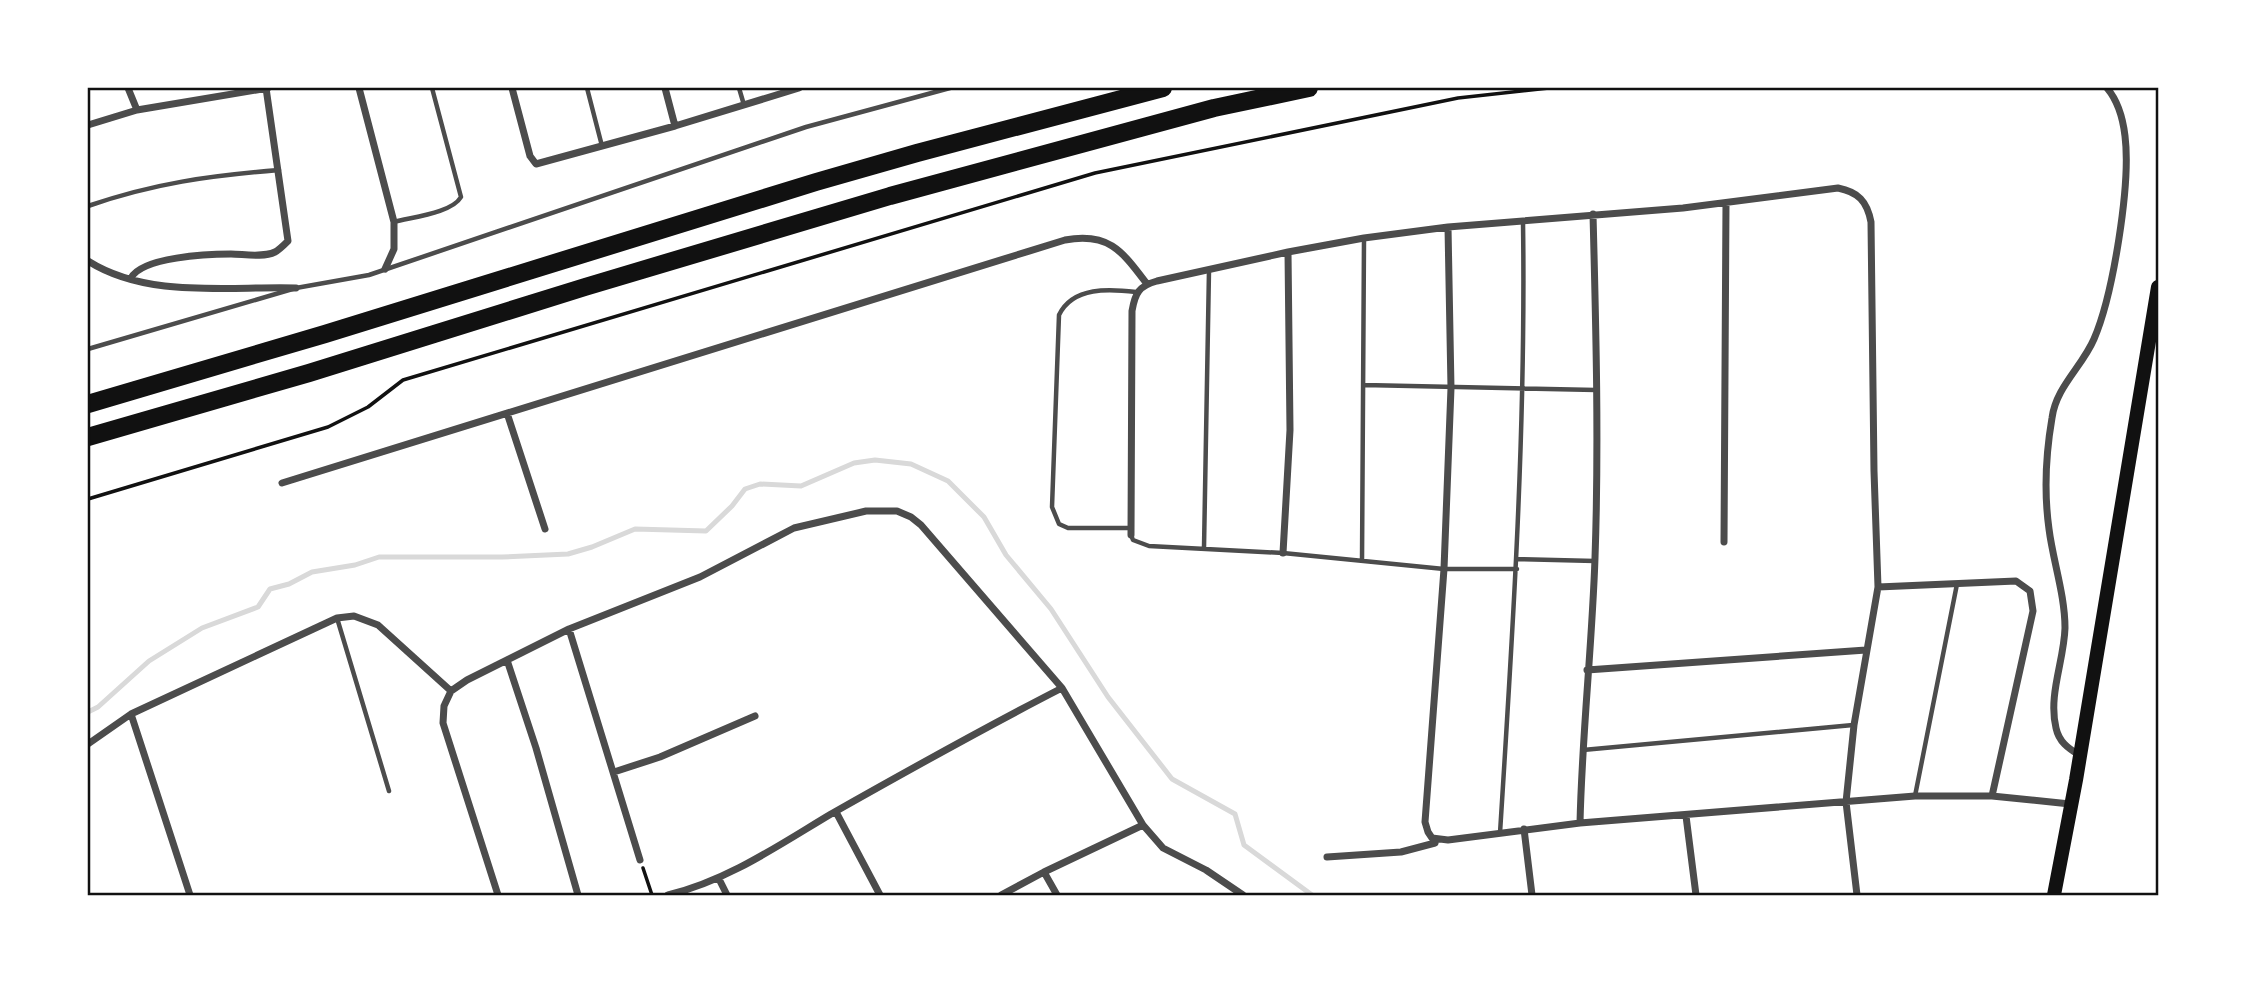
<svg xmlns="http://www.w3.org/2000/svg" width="2246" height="983" font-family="'Exo 2',sans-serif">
	<rect width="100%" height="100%" fill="#fff"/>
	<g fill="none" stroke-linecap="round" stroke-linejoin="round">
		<!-- stream -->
		<path stroke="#d9d9d9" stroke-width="5" d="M 88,712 L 98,707 L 149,661 L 202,628 L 258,607 L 270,589 L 289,584 L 312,572 L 355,565 L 379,557 L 502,557 L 568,554 L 592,547 L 635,529 L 706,531 L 732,506 L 745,489 L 760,484 L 801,486 L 854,463 L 875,460 L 911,464 L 948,481 L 984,517 L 1006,555 L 1051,609 L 1108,697 L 1172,779 L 1235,814 L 1244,845 L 1312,895"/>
		<!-- path -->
		<path stroke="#111" stroke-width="3.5" d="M 88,499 L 328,427 L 368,407 L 403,380 L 1095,173 L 1458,98 L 1549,88
			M 643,868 L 652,895"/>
		<!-- service -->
		<path stroke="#4c4c4c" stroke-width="4.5" d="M 587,88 L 602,146
			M 739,88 L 744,105
			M 88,206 C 155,183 208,176 279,170
			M 394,222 C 412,217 452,213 461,197 L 432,88
			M 88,349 L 296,288 L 369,275 L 806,127 L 950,88
			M 1364,385 L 1596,390
			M 1131,528 L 1068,528 L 1059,524 L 1052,507 L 1059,315 C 1073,286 1110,289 1136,292
			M 1131,535 L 1133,540 L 1149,546 L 1283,553 L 1444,569 L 1517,569
			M 1204,548 L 1209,270
			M 1517,559 L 1595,561
			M 1362,561 L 1364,239
			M 337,618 L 389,791
			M 1583,750 L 1853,725
			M 1915,796 L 1957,584
			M 1500,833 C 1513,629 1526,426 1523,222"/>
		<!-- minor -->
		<path stroke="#4c4c4c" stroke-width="7" d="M 128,88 L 137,110
			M 359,88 L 394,222 L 394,249 L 385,269
			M 512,88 L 530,156 L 536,164 L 675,126 L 799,88
			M 665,88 L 675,126
			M 88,125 L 137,110 L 268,88
			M 1448,227 L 1451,388 L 1444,569 L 1425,822 L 1428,832 L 1432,838 L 1448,840 L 1580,823 L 1915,796 L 1992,796 L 2070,804
			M 88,261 C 148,299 228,286 296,288
			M 131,278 C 142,257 208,254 231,254 C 243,254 263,258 275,252 C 279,250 284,245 288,241 L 266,88
			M 507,413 L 545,529
			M 282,483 L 1065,240 C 1109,232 1122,251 1147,284
			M 1131,535 L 1132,311 C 1135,293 1139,286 1157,281 L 1288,252 L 1364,238 L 1448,227 L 1683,208 L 1838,188 C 1858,192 1867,201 1871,222 L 1874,471 L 1878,587 L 1854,725 L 1846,802 L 1857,895
			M 1724,542 L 1726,203
			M 1283,553 L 1290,430 L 1288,252
			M 1878,587 L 2016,581 L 2030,591 L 2033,611 L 1992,796
			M 569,629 L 640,860
			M 507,660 L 536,748 L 578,895
			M 1587,670 L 1866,650
			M 131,714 L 190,895
			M 88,744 L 131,714 L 337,618 L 354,616 L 378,625 L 451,691
			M 2079,755 C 2068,748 2059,742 2056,728 C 2048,695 2064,661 2065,628 C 2065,595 2053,561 2049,529 C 2044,493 2046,453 2052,418 C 2056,387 2082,367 2094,339 C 2113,295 2131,184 2125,136 C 2123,119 2118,101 2107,88
			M 614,772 L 660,757 L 755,716
			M 836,812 L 880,895
			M 1686,816 L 1696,895
			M 1580,823 C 1582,734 1592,647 1595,558 C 1599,444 1596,329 1593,214
			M 1524,829 L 1532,895
			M 1327,857 L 1401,852 L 1435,843 L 1432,838
			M 1044,872 L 1057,895
			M 719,879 L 727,895
			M 498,895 L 443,723 L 444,706 L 451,691 L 467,680 L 569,629 L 700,577 L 794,528 L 866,511 L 897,511 L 911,517 L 921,525 L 1062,688 L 1143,825 L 1163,848 L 1206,870 L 1243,895
			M 668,895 C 727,881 779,845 831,814 C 907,771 984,728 1062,688
			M 1001,895 L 1044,872 L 1143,825"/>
		<!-- secondary -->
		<path stroke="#111" stroke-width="14" d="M 2054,895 L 2076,780 L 2158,287"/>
		<!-- motorway -->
		<path stroke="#111" stroke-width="18" d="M 88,404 L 325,334 L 816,182 L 917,153 L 1163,88
			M 88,437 L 309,373 L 585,287 L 890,196 L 1214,108 L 1309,88"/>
	</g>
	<!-- border -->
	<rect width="2246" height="983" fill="none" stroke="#ffffff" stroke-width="178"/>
	<rect x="89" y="89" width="2068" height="805" fill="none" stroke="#111" stroke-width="2.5"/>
</svg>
